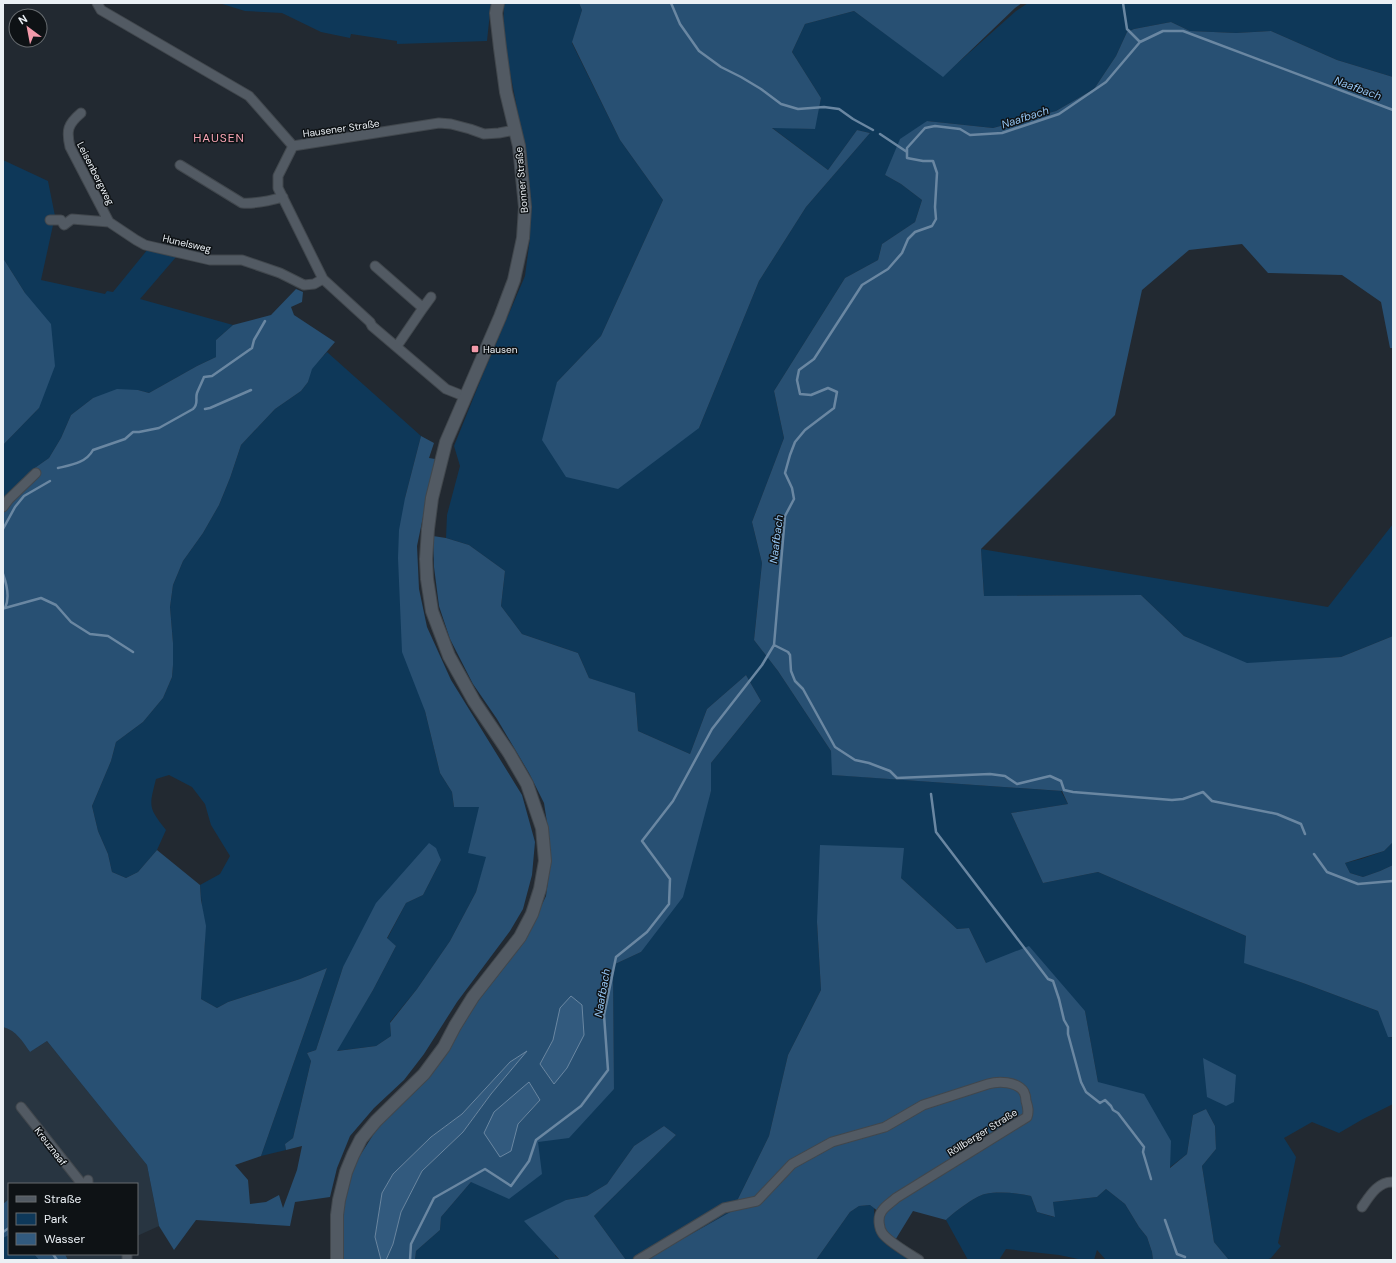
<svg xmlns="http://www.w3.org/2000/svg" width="1396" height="1263" font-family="'DM Sans',sans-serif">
	<rect width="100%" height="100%" fill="#222931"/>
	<!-- built -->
	<path fill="#283541" d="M 3,1027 L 9,1029 L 19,1036 L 30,1052 L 47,1041 L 147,1165 L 159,1226 L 137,1236 L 137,1184 L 9,1184 L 9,1199 L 3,1204 Z
		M 65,1254 L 126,1254 L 127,1260 L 68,1260 Z"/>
	<!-- green -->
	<path fill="#0e3859" d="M 219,3 L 491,3 L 487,41 L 397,44 L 397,41 L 351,34 L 350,38 L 321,32 L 282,13 L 245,11 Z
		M 504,3 L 579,3 L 582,10 L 572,43 L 620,140 L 663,200 L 601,336 L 557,382 L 699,428 L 759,281 L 806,207 L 870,133 L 857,130 L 828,170 L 771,127 L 814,129 L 821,98 L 792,52 L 805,24 L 854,11 L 943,76 L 1016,11 L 1028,3 L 1393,3 L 1393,77 L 1337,60 L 1271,31 L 1236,33 L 1190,31 L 1171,22 L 1134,29 L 1127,32 L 1116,56 L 1094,89 L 1056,111 L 993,128 L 927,121 L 885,175 L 901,184 L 922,200 L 915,222 L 882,244 L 878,260 L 845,278 L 774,391 L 784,438 L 752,522 L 762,563 L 754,640 L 778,671 L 831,751 L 835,775 L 1061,791 L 1068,804 L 1011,813 L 1043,883 L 1098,872 L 1246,936 L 1245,963 L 1303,983 L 1378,1011 L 1390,1037 L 1393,1038 L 1393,1104 L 1363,1119 L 1339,1133 L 1312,1122 L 1284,1138 L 1296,1157 L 1278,1243 L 1281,1246 L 1271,1258 L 1266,1260 L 1229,1260 L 1214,1242 L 1202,1166 L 1216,1149 L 1215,1126 L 1206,1109 L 1193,1115 L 1187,1154 L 1169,1168 L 1098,1082 L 1085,1011 L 986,963 L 969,928 L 957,929 L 901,878 L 817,922 L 821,990 L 788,1055 L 769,1136 L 732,1211 L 645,1260 L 626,1260 L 594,1216 L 676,1135 L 664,1126 L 634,1146 L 607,1184 L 587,1196 L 566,1200 L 555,1256 L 560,1260 L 415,1260 L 416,1251 L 440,1230 L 441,1217 L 471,1182 L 538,1142 L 614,1089 L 613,965 L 641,952 L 711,791 L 711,763 L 761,701 L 746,675 L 707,709 L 690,754 L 638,731 L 635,694 L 589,678 L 578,653 L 522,634 L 501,606 L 505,571 L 469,545 L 446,538 L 447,515 L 460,466 L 454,446 L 483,374 L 525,276 L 530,238 L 530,191 L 523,139 L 503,36 Z
		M 3,160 L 48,181 L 55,216 L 41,280 L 105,294 L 107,291 L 113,292 L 148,249 L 176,257 L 140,299 L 233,325 L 216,340 L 216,357 L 197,366 L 149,393 L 138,390 L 93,398 L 71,415 L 61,438 L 49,458 L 29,472 L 3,502 L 3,445 L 39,408 L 25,293 L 3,258 Z
		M 327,352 L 421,436 L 405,498 L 425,711 L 440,773 L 452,792 L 454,807 L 479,807 L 487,857 L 476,892 L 450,941 L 417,989 L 390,1022 L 391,1036 L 376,1046 L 336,1051 L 373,990 L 396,946 L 387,939 L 406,903 L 423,895 L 441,860 L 343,967 L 316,1050 L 307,1053 L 311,1061 L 293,1138 L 285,1144 L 286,1150 L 261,1156 L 327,968 L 300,979 L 228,1002 L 217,1008 L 201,999 L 202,969 L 205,941 L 200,885 L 220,874 L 230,856 L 211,825 L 205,804 L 192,787 L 169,775 L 156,779 C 149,807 148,807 166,830 L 157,850 L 138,872 L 126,878 L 112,872 L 108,854 L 98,831 L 92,806 L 111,761 L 116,742 L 143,722 L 163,698 L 172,677 L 173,665 L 173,643 L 170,607 L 173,585 L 183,561 L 203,533 L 219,505 L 230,478 L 241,445 L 275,409 L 301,391 L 308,382 L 311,369 Z
		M 1393,524 L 1393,636 L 1341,657 L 1247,664 L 1184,636 L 1141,595 L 984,596 L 981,549 L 1328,607 Z
		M 1393,842 L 1393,865 L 1380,871 L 1363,877 L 1350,873 L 1345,863 L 1361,859 L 1384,851 Z
		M 1106,1189 L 1125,1204 L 1139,1227 L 1147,1237 L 1152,1252 L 1153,1260 L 1106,1260 L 1097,1250 L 1094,1260 L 1083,1260 L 1059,1255 L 1006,1249 L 999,1260 L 968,1260 L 946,1220 C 953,1213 975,1196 985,1194 C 1000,1191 1016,1193 1031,1196 L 1037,1212 L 1054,1217 L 1053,1202 L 1097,1197 Z
		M 870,1205 L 874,1208 C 874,1216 876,1232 881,1239 C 885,1245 903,1256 910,1260 L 816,1260 L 850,1212 L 859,1206 Z
		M 9,1235 L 9,1254 L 34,1254 L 39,1260 L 3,1260 L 3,1238 Z"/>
	<!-- forest -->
	<path fill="#285073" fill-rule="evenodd" d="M 579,3 L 1022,3 L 1015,8 L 943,77 L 854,11 L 805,24 L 792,52 L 821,98 L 815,129 L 772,128 L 828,170 L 857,130 L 870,133 L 806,207 L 759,281 L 699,428 L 618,489 L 566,477 L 542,440 L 557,382 L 601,336 L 663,200 L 620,140 L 572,42 L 582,10 Z
		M 1171,22 L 1190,31 L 1236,33 L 1271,31 L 1337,60 L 1393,77 L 1393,348 L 1390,348 L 1381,302 L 1342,275 L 1268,273 L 1242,244 L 1189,250 L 1142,290 L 1115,415 L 981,549 L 984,596 L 1141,595 L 1184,636 L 1247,663 L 1341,657 L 1393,636 L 1393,842 L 1384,851 L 1345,863 L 1350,873 L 1363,877 L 1380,871 L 1393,865 L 1393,1037 L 1388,1037 L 1378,1011 L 1303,983 L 1244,963 L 1246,936 L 1098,872 L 1043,883 L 1011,813 L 1068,804 L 1062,791 L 832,775 L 831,751 L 778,671 L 754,640 L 762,563 L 752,522 L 784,438 L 774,391 L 845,278 L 878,260 L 882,244 L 915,222 L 922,200 L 901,184 L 885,175 L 900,139 L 927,121 L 993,128 L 1056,111 L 1094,89 L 1116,56 L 1127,32 L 1134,29 Z
		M 3,258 L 25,293 L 51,324 L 55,366 L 39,408 L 3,445 Z
		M 296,289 L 303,292 L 302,302 L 291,307 L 294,315 L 335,342 L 312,369 L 308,382 L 301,391 L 275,409 L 241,445 L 230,478 L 219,505 L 203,533 L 183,561 L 173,585 L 170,607 L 173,643 L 173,665 L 172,677 L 163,698 L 143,722 L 116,742 L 111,761 L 92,806 L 98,831 L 108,854 L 112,872 L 126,878 L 138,872 L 157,850 L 200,885 L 201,900 L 206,926 L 201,999 L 217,1008 L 228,1002 L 300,979 L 327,968 L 261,1156 L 235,1165 L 248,1180 L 250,1204 L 266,1202 L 279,1195 L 283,1208 L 297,1170 L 302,1146 L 286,1150 L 285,1144 L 293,1138 L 311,1061 L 307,1053 L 316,1050 L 343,967 L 376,903 L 429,843 L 436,848 L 441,860 L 423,895 L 406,903 L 387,938 L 396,946 L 373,990 L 337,1051 L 376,1046 L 391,1036 L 390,1023 L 417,989 L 450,941 L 476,892 L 486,857 L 468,853 L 479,807 L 454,807 L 452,792 L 440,773 L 425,711 L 402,652 L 398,558 L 399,530 L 405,498 L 421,436 L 434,443 L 429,458 L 435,459 L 417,546 L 419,589 L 427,627 L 451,680 L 522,795 L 535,842 L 532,875 L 523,909 L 510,931 L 457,1002 L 424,1054 L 404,1080 L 374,1108 L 350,1136 L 337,1168 L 330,1197 L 295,1202 L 290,1226 L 196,1220 L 174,1250 L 159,1226 L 147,1165 L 47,1041 L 30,1052 C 22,1041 17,1031 3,1027 L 3,502 L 29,472 L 49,458 L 61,438 L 71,415 L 93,398 L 117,389 L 138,390 L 149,393 L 197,366 L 216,357 L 216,340 L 233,325 L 271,315 Z
		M 433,536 L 446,538 L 469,545 L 505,571 L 501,606 L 522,634 L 578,653 L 589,678 L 635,693 L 638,731 L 690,754 L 707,709 L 746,675 L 761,701 L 711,763 L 711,791 L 683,897 L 641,952 L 613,965 L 614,1089 L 569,1138 L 538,1142 L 542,1174 L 509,1199 L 471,1182 L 441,1217 L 440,1230 L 416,1251 L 415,1260 L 386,1260 L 393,1244 L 401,1212 L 422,1171 L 463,1132 L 491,1094 L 526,1052 L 510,1062 L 462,1114 L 431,1137 L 393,1174 L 382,1193 L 375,1237 L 381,1260 L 343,1260 L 342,1218 L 347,1186 L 354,1165 L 380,1124 L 448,1049 L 478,1001 L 524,942 L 546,896 L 550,865 L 548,829 L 544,803 L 529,773 L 497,719 L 473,684 L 450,639 L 439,606 L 434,567 ZM 553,1040 L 554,1084 L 540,1064 ZM 529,1083 L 540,1100 L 518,1124 Z
		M 820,845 L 904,848 L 901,878 L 957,929 L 969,928 L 986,963 L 1029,946 L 1085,1011 L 1098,1082 L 1144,1094 L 1171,1141 L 1170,1168 L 1187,1154 L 1193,1115 L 1206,1109 L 1215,1126 L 1216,1149 L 1202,1166 L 1214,1242 L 1229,1260 L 1153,1260 L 1152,1252 L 1147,1237 L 1139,1227 L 1125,1204 L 1106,1189 L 1097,1197 L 1053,1202 L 1055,1217 L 1037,1212 L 1031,1196 C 1016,1193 1000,1191 985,1194 C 975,1196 953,1213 946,1220 L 913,1211 L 894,1242 L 884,1234 L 879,1212 L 870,1205 L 859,1206 L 850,1212 L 816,1260 L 645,1260 L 732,1211 L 769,1136 L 788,1055 L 821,990 L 817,922 Z
		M 1203,1058 L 1236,1075 L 1234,1102 L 1226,1106 L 1207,1097 Z
		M 664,1126 L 676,1135 L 594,1216 L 626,1260 L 560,1260 L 524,1221 L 566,1200 L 587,1196 L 607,1184 L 634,1146 Z
		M 9,1199 L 9,1235 L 3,1238 L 3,1204 Z
		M 34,1254 L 65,1254 L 68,1260 L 39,1260 Z"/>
	<!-- water -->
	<path fill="#325a7e" stroke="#6a87a2" d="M 571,996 L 582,1005 L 584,1035 L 567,1068 L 554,1084 L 540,1064 L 553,1040 L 560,1008 Z
		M 527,1051 L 491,1094 L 463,1132 L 422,1171 L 401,1212 L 393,1244 L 386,1260 L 381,1260 L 375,1237 L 382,1193 L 393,1174 L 431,1137 L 462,1114 L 510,1062 Z
		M 529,1082 L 540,1100 L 518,1124 L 511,1151 L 500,1157 L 484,1133 L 494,1112 Z"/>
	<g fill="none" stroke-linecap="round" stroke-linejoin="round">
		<!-- stream -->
		<path stroke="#6a87a2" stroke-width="2.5" d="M 671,3 L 680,24 L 699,51 L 721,67 L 741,77 L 761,89 L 781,104 L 798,109 L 824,107 L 839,109 L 853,119 L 873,130
			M 1123,3 L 1127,29 L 1140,42
			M 880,134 L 907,152
			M 205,409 L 210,408 L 251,390
			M 58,468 C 71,465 86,463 93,450 L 125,439 L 133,432 L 139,432 L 159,428 L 193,409 C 199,404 195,399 197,393 C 199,388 202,382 204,377 L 212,376 L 252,348 L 254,340 L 265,321
			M 3,529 L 15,507 L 24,496 L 50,481
			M 3,574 C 7,585 10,598 5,608 L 3,609
			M 5,608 L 41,598 L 56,605 L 71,622 L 90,634 L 108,636 L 133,652
			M 774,645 L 788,652 L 790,655 L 791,671 L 795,681 L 803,689 L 835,747 L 855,760 L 869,763 L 890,771 L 897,778 L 990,774 L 1005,776 L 1017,784 L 1050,776 L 1061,781 L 1064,790 L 1073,792 L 1172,800 L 1183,799 L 1203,792 L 1212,801 L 1277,814 L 1301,824 L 1305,834
			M 931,794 L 936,832 L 1048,979 L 1053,981 L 1059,999 L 1064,1020 L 1068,1027 L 1068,1034 L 1081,1082 L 1086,1092 L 1100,1103 L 1105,1100 L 1111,1106 L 1113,1110 L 1118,1113 L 1144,1147 L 1143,1152 L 1151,1179
			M 1314,854 L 1327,872 L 1358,884 L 1393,881
			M 1165,1220 L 1177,1254 L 1185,1257
			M 3,1232 L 9,1228
			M 53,1254 L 57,1260
			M 410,1260 L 411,1244 L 434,1198 L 485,1169 L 511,1186 L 529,1161 L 536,1140 L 581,1106 L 608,1070 L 604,1015 L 616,957 L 647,932 L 669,904 L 670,879 L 642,841 L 673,801 L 712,729 L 762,665 L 774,645 L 785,516 L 794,499 L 792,488 L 785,473 L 790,455 L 795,442 L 805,430 L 834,408 L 837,392 L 828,388 L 811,395 L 800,394 L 797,380 L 799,370 L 814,359 L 862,285 L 888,269 L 902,253 L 908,239 L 915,232 L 932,226 L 936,219 L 935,207 L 937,173 L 933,161 L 923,161 L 907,158 L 907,148 L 925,128 L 935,126 L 960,129 L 970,135 L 1002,133 L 1059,114 L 1106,82 L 1140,42 L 1163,31 L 1183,31 L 1393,110"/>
		<!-- street casing -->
		<g stroke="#41474d" stroke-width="11">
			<path id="street" d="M 97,3 L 101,10 L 249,96 L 293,146
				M 81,113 C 68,124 66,130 70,147 L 109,222
				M 293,146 L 278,176 L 278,188 L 323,279 L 370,322 L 372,326 L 446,389 L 466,397
				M 293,146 L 439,123 L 451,124 L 470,129 L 484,134 L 499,133 L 515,130
				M 180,165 L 242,203 C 256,204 269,201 283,197
				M 50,220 L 61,220 L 64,225 L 72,219 L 109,222 L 136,240 L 145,245 L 210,260 L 242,260 L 280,273 L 304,285 L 314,284 L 323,279
				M 375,266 L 423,308 L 397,346
				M 423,308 L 431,297
				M 3,507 L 9,499 L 36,473
				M 21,1107 L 82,1184
				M 88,1180 L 88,1184
				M 1362,1207 C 1369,1197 1378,1181 1393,1182
				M 127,1254 L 127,1260
				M 638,1260 L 724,1208 L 757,1201 L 792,1164 L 832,1142 L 885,1127 L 923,1105 L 988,1084 C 998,1081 1017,1081 1024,1092 C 1025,1094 1026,1098 1026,1101 C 1028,1107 1029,1111 1027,1117 L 896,1198 C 892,1202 885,1206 882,1211 C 877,1217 879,1229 883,1234 C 889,1242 911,1255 919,1260"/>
		</g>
		<!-- secondary casing -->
		<g stroke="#41474d" stroke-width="14">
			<path id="secondary" d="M 337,1260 L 337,1215 L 339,1200 L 346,1172 L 353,1155 L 361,1139 L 376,1121 L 424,1074 L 444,1047 L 455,1026 L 473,997 L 520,937 L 532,914 L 540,889 L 545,861 L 542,828 L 527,784 L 509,753 L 474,701 L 449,656 L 432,611 L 427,579 L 426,559 L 428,529 L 432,498 L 446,442 L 500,317 L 514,280 L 523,238 L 525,207 L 519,146 L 506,92 L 500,48 L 496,13 L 498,3"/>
		</g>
		<!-- street -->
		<use href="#street" stroke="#525a63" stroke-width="9"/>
		<!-- secondary -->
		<use href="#secondary" stroke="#525a63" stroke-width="12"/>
	</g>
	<!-- markers -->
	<rect fill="#f39aaa" stroke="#0e1215" stroke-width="1.5" x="471" y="345" width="8" height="8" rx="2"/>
	<g text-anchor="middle" stroke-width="3" stroke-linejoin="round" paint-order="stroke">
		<!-- street labels -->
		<g font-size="10" fill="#ebf0f5" stroke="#0e1215">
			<text transform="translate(341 128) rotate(-8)" y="4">Hausener Straße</text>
			<text transform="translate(96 173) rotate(63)" y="4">Leisenbergweg</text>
			<text transform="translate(521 180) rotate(-95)" y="4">Bonner Straße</text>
			<text transform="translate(187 243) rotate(13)" y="4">Hunelsweg</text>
			<text transform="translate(982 1132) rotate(-32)" y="4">Röllberger Straße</text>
			<text transform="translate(51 1146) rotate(52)" y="4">Kreuznaaf</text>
		</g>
		<!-- poi labels -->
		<g font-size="10" fill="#ebf0f5" stroke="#0e1215" text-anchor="start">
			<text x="483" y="353">Hausen</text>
		</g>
		<!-- water labels -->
		<g font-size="11" font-style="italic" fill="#94c5f3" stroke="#0e1215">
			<text transform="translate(1358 88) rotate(20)" y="4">Naafbach</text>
			<text transform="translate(1025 117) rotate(-18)" y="4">Naafbach</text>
			<text transform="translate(776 539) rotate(-83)" y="4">Naafbach</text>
			<text transform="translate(602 993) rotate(-80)" y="4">Naafbach</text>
		</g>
		<!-- quarter labels -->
		<g font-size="12" letter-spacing="1" fill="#f9a5b4" stroke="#0e1215">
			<text x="219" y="142">HAUSEN</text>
		</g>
	</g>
	<!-- border -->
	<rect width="1396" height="1263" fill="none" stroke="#ebf0f5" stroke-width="8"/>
	<!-- legend -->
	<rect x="8" y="1183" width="130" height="72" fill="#0e1215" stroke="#666b6f"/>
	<rect x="16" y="1196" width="20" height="6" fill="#525a63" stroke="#666b6f"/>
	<text x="44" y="1203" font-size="12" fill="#ebf0f5">Straße</text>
	<rect x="16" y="1213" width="20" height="12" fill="#0e3859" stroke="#666b6f"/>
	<text x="44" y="1223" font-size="12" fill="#ebf0f5">Park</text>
	<rect x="16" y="1233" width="20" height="12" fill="#325a7e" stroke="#666b6f"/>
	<text x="44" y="1243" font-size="12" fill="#ebf0f5">Wasser</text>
	<!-- north arrow -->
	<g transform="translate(28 28) rotate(328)"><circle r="19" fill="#0e1215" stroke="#666b6f"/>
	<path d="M0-3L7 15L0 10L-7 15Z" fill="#f39aaa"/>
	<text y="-6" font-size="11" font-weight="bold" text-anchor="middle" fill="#ebf0f5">N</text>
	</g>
</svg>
